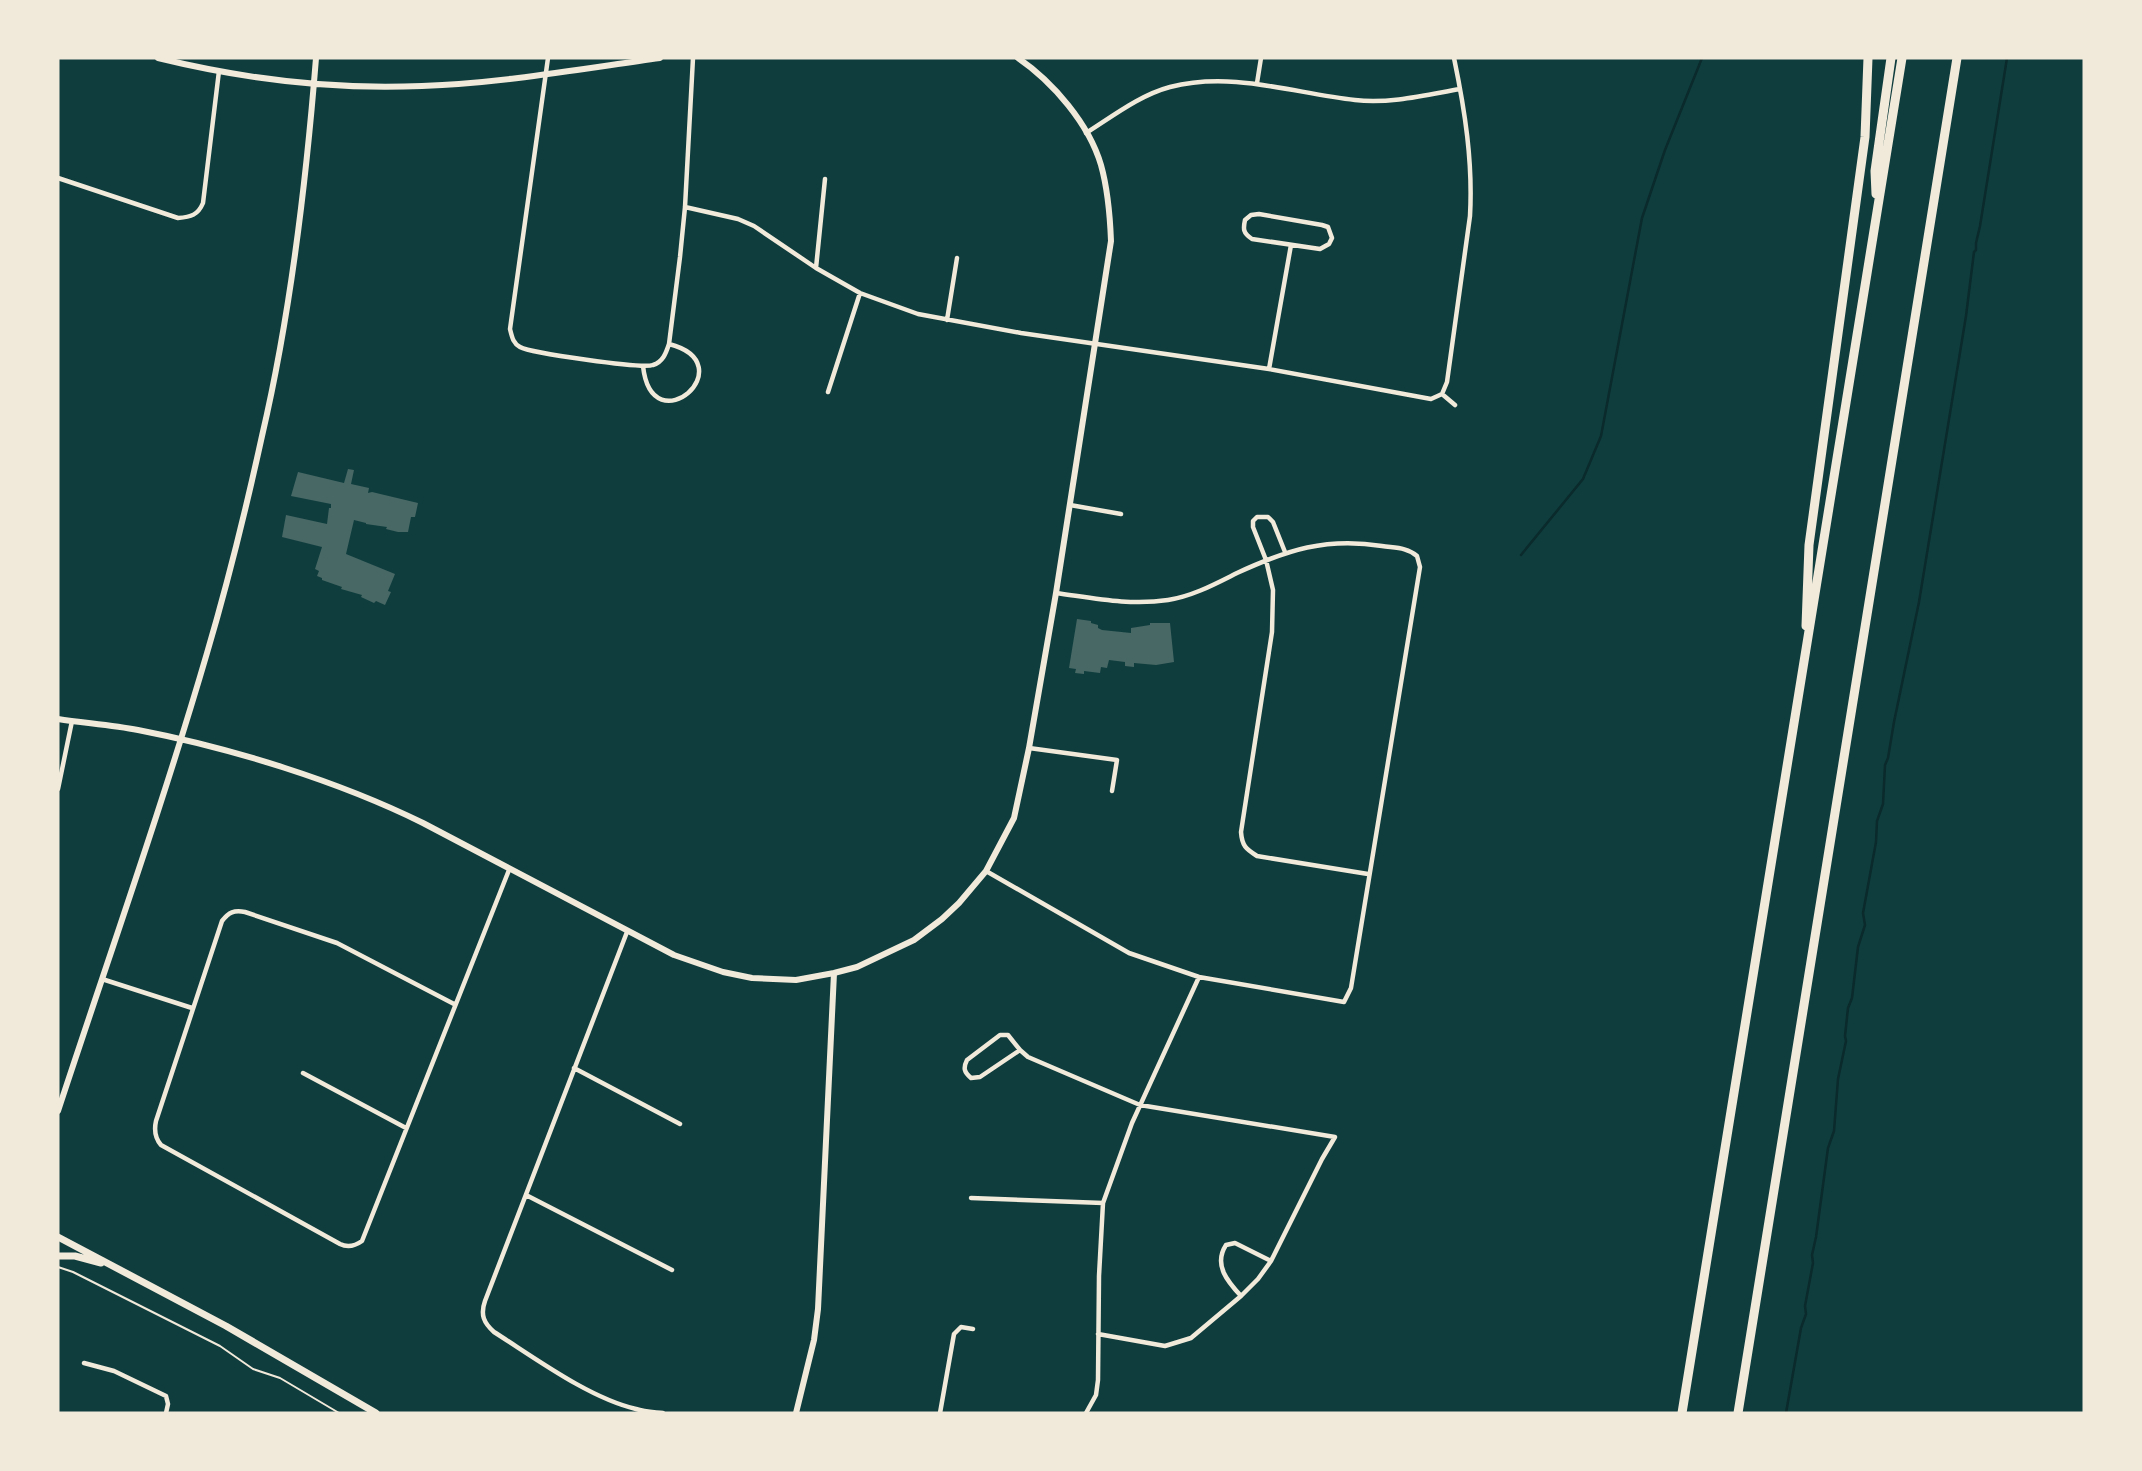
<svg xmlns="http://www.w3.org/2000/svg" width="2142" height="1471" font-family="'IBM Plex Sans',sans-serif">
	<rect width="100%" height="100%" fill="#0f3d3e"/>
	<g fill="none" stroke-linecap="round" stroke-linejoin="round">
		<!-- stream -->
		<path stroke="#0a2a2b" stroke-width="2.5" d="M 1521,555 L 1583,479 L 1601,436 L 1642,218 L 1665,150 L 1702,58
			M 1786,1413 L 1801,1328 L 1806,1314 L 1805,1306 L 1813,1263 L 1812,1255 L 1816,1237 L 1828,1148 L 1834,1131 L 1838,1079 L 1846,1041 L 1845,1036 L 1848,1008 L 1852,998 L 1858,947 L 1865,925 L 1863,913 L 1876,842 L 1877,821 L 1883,804 L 1885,765 L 1888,758 L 1894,722 L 1919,602 L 1966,316 L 1974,252 L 1976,250 L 1976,243 L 1980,226 L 2007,58"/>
	</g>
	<!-- building -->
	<path fill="#486865" d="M 348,469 L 354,470 L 351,484 L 369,488 L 368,493 L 372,492 L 418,503 L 415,517 L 411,517 L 408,532 L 398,532 L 386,529 L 387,527 L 366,524 L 366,523 L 354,520 L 346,554 L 395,574 L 388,591 L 391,592 L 385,605 L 376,601 L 374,603 L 361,597 L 362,595 L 341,589 L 342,587 L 322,580 L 322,578 L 317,576 L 319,571 L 315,569 L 322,547 L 282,537 L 286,515 L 327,524 L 329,508 L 331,508 L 331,504 L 291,496 L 298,472 L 344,483 Z
		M 1077,619 L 1091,621 L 1091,623 L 1098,625 L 1098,628 L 1102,630 L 1131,633 L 1131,628 L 1150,625 L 1150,623 L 1170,623 L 1174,662 L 1156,665 L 1134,663 L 1134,667 L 1125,666 L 1125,662 L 1109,660 L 1107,668 L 1101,667 L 1100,673 L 1084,671 L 1084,674 L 1075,673 L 1076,669 L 1069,668 Z"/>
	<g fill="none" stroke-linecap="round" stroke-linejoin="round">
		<!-- path -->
		<path stroke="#f1e9da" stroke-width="2" d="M 58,1267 L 73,1272 L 220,1346 L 253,1369 L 280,1378 L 339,1413"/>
		<!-- minor -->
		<path stroke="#f1e9da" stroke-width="4.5" d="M 548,58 L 510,329 C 512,337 513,343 520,347 C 531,353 642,369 653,365 C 663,362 666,353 669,344 L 680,257 L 685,207 L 693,58
			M 1257,83 L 1261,58
			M 1086,133 C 1113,116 1140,95 1170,87 C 1232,71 1293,93 1355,100 C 1390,104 1426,95 1460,89
			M 58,178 L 178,218 C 191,217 198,215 203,203 L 219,71
			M 685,207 L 738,219 L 754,226 L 816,268 L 860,293 L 918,314 L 1021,333 L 1269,369 L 1431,399 L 1442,394 L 1455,405
			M 1259,214 L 1322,225 L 1328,227 L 1332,238 L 1329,244 L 1320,249 L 1252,239 C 1243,233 1243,229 1245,220 L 1251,215 Z
			M 816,268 L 825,179
			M 947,320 L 957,258
			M 643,366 C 652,447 746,364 669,344
			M 1269,369 L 1291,245
			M 828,392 L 860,293
			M 1442,394 L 1447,382 L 1470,216 C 1473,162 1465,111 1454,58
			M 1070,505 L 1121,514
			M 1285,552 L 1273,522 L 1268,517 L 1257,517 L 1253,521 L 1253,527 L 1266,560 L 1273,590 L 1272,632 L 1241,832 C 1242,846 1246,849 1257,856 L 1368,874
			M 1029,748 L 1117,760 L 1112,791
			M 58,789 L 72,721
			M 986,871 L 1129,953 L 1199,977 L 1344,1002 L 1351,988 L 1420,567 L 1417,556 C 1407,547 1394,548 1382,546 C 1326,537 1287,550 1237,573 C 1215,584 1193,596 1168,600 C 1130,606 1093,598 1056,593
			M 627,932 L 485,1301 C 480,1315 484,1323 494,1332 C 535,1358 589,1398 636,1409 C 645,1412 654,1412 663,1413
			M 102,979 L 192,1008
			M 454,1004 L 337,943 L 245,912 C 234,910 229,912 222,921 L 156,1121 C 154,1130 155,1138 161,1145 L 340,1244 C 348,1248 355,1246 362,1241 L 509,870
			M 1020,1050 L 980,1077 L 971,1078 C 964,1072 963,1068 967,1060 L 1000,1035 L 1008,1035 L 1020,1050 L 1028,1057 L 1140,1105 L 1335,1137 L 1322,1159 L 1271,1261 L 1258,1279 L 1241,1296 L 1191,1338 L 1165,1346 L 1098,1334
			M 574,1068 L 680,1124
			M 303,1073 L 406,1128
			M 526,1195 L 672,1270
			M 971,1198 L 1103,1203
			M 1241,1296 C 1228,1282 1213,1265 1226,1245 L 1235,1243 L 1271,1261
			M 84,1363 L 114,1371 L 166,1396 L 168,1404 L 166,1413
			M 940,1413 L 954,1334 L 961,1327 L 973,1329
			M 1086,1413 L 1096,1395 L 1098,1380 L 1099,1276 L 1103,1203 L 1132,1123 L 1199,977"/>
		<!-- tertiary -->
		<path stroke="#f1e9da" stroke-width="6" d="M 158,58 C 244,79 334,90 422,86 C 502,83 581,69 660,58
			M 58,719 C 84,723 111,725 138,730 C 231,748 338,781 423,823 L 674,955 L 723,972 L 752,978 L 796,980 L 834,973 L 857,967 L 914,940 L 942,919 L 959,903 L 986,871 L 1014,818 L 1029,748 L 1056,593 L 1111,241 C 1110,215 1108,190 1101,165 C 1089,124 1053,82 1018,58
			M 58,1111 C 108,959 162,807 207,653 C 228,582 246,509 262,436 C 291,312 306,184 316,58
			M 796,1413 L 814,1340 L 818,1309 L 834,973"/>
		<!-- secondary -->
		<path stroke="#f1e9da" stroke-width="7" d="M 58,1237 L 226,1326 L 376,1413
			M 58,1256 L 75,1256 L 101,1263"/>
		<!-- motorway -->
		<path stroke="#f1e9da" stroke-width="9" d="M 1876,194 L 1875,171 L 1891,58
			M 1806,626 L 1809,545 L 1865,137 L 1868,58
			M 1682,1413 L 1902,58
			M 1738,1413 L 1957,58"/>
	</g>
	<!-- border -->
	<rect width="2142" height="1471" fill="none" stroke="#f1e9da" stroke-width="119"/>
</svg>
